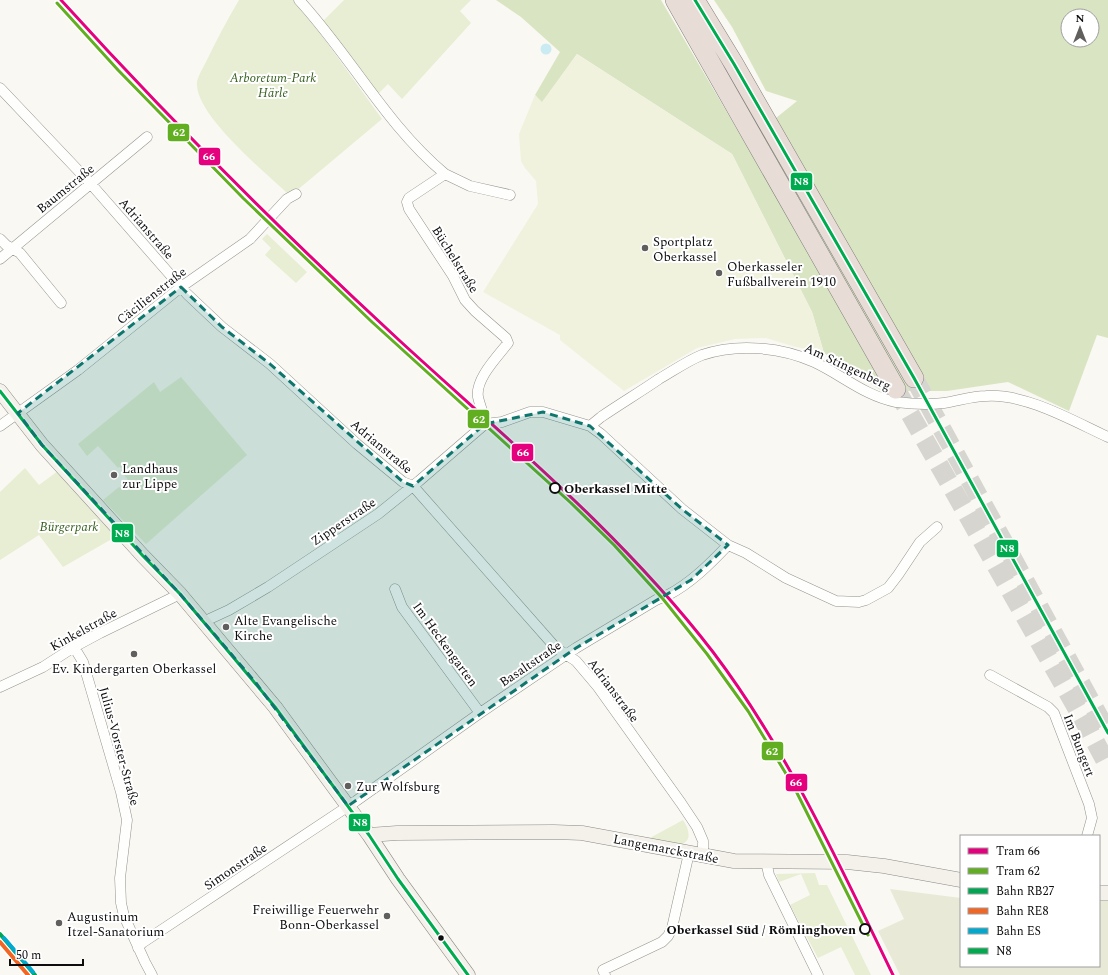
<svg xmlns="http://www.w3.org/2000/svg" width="1108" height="975" font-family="Spectral,serif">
	<rect width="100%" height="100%" fill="#faf8f2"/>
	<!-- green -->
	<path fill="#e7eed3" d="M 239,0 L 294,0 L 315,26 L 382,119 L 295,192 L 288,194 C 265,172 194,114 197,82 C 198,76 203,68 206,62 C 216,41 227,20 239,0 Z
		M 344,0 L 471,0 L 460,11 L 471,23 L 402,99 L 388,84 L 376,96 L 322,22 Z
		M 267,234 L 307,272 L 296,283 L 265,255 L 271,248 L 262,239 Z
		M 181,377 L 247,455 L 146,544 L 103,500 L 119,487 L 123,490 L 131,484 L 121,471 L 122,468 L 119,467 L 118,468 L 98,446 L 87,456 L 78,444 L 154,382 L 160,392 Z
		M 25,468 L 39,485 L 58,471 L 117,536 L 63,567 L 39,535 L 0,560 L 0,492 Z
		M 683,820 C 689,829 693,841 680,845 L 648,839 Z
		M 815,873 L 819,885 L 827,885 L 871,975 L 855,975 L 841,947 L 818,958 L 790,905 L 810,895 L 801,874 L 779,882 L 776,874 Z"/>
	<!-- forest -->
	<path fill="#d9e5c2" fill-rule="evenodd" d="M 496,0 L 661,0 L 745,143 L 797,101 L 766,91 L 732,27 L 714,0 L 1108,0 L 1108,338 L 1097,335 L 1069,411 L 1008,382 L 947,391 L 882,391 L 824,353 L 812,312 L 732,154 L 577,54 L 542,103 L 535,95 L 560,52 L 521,17 ZM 1068,16 L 1092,16 L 1092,40 L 1068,40 Z"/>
	<!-- cemetery -->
	<path fill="#e8ead7" d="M 890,889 L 961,898 L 961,966 L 1099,966 L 1099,901 L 1108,901 L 1108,975 L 900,975 L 878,931 L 904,919 Z"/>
	<!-- pitch -->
	<path fill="#f0f2dd" d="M 577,54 L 732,154 L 812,312 L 824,353 L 792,346 L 766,338 L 735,339 L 697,348 L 624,391 L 560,340 L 560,335 L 483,292 L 538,204 L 536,181 L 525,168 L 521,161 L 519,134 L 535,95 L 542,102 Z"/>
	<!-- water -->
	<path fill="#caebf2" d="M540.5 49a5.5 5.5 0 1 1 11 0a5.5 5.5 0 1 1-11 0Z"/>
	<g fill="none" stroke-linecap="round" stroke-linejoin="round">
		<!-- highway-tunnel -->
		<path stroke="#d6d5d0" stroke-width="19" stroke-dasharray="19 10" stroke-linecap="butt" d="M 914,378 L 1108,733
			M 896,389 L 1088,728 L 1108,766"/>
		<!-- street casing -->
		<g stroke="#949390" stroke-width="11">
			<path id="street" d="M 299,0 C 350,55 386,125 445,174 L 409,198 L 407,202 L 409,209 L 453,276 L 465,300 L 475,311 L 506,338 L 508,343 C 498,356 475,379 478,397 C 480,406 484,414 485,424
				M 0,88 L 91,184 L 187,294 L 222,327 L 270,364 L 357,444 L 403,482 L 413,486 L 556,648 L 576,661 L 598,687 L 681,803 L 697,827 L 703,841 L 703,856
				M 445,174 L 470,186 L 510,195
				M 0,239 L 6,245 L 20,253 L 61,303
				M 0,259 L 147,137
				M 485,424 L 502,422 L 530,412 L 543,412 L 590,426 L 601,434 L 682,509 L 728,545 L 746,553 L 786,578 L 836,601 L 859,602 L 866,600 L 888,588 L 898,575 L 920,542 L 937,527
				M 0,426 L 78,370 L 181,287 L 250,239 L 287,199 L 296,194
				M 590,426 L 601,417 C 620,404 640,392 659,379 C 673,371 687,361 702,355 C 737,343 781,347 814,362 C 842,375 865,396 896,402 C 911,404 928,405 944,403 C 958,401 972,396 986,396 C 1025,393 1073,421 1108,437
				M 395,589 L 402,607 L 480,713
				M 203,622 L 229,610 L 268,587 L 378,514 L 419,481 L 485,424
				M 74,647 L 83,662 L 121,792 L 127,820 L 120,878 L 121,903 L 124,916 L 145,962 L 152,975
				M 990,675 L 1048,707 L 1054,713 L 1089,804 L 1092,818 L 1087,836
				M 0,687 L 43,667 L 74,647 L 100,633 L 180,594
				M 766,861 L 769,875 L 818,975
				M 138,948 L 142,943 L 356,801 L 480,713 L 576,648 L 656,600 C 660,598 664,597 668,595 C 691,583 710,564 728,545
				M 605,975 L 603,970 L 662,942 L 668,936 L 672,928 L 689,853"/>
		</g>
		<!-- secondary casing -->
		<g stroke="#8a8987" stroke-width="15">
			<path id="secondary" d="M 0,391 L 42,445 L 143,556 L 180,594 L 275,707 L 369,835 L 398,879 L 468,975
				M 369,835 L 397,833 L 554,832 L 582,833 L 734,861 L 847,862 L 884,866 L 961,880
				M 1099,893 L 1108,893"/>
		</g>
		<!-- highway casing -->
		<g stroke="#81807d" stroke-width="20">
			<path id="highway" d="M 675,0 L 896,389
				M 695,0 L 734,64 L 914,378"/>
		</g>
		<!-- street -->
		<use href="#street" stroke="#fefefd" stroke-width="10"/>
		<!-- secondary -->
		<use href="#secondary" stroke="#f4f1ea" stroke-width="14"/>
		<!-- highway -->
		<use href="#highway" stroke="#e8dcd6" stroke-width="19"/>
		<!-- bus-1 casing -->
		<g stroke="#fff" stroke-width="6">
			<path id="bus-1" d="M 695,0 L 734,64 L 914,378 L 1108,733
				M 0,391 L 42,445 L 143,556 L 180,594 L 275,707 L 369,835 L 398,879 L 468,975"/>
		</g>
		<!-- bus-1 -->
		<use href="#bus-1" stroke="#00ab4f" stroke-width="3"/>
		<!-- rail-1 casing -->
		<g stroke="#fff" stroke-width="7">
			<path id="rail-1" d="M 0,934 L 35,975"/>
		</g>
		<!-- rail-2 casing -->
		<g stroke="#fff" stroke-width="7">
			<path id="rail-2" d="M 0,942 L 28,975"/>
		</g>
		<!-- rail-3 casing -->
		<g stroke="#fff" stroke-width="7">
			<path id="rail-3" d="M 4,938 L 33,972"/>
		</g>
		<!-- rail-1 -->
		<use href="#rail-1" stroke="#00a651" stroke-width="4"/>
		<!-- rail-2 -->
		<use href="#rail-2" stroke="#f26522" stroke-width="4"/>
		<!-- rail-3 -->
		<use href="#rail-3" stroke="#00a9ce" stroke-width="4"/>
		<!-- tram-1 casing -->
		<g stroke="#fff" stroke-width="6">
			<path id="tram-1" d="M 61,0 C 169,119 282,232 400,341 C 508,440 623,535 713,652 C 788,751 839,864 893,975"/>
		</g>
		<!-- tram-2 casing -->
		<g stroke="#fff" stroke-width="6">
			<path id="tram-2" d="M 57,3 L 118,70 L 243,198 L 372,322 L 571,503 L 614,545 L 663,599 L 707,654 L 748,711 L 794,787 L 868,935"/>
		</g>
		<!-- tram-1 -->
		<use href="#tram-1" stroke="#e5007d" stroke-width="3"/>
		<!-- tram-2 -->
		<use href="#tram-2" stroke="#61af20" stroke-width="3"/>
	</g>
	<!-- marked area -->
	<path fill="#0f766e" fill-opacity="0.2" stroke="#0f766e" stroke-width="3" stroke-dasharray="8 5" stroke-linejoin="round" d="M 181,287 L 222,327 L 270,364 L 403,482 L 413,486 L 485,424 L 543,412 L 590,426 L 682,509 L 728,545 L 691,580 L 576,648 L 348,806 L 256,683 L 180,594 L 42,445 L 18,413 Z"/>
	<!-- markers -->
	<g fill="#605f5d" stroke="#fff" stroke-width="1.5">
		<circle cx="645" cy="248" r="4"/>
		<circle cx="719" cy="273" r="4"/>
		<circle cx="114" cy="475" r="4"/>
		<circle cx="226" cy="627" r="4"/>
		<circle cx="134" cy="654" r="4"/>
		<circle cx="348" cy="786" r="4"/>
		<circle cx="387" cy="916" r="4"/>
		<circle cx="59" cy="923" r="4"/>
	</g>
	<g fill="#fff" stroke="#0d0d0d" stroke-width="2">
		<circle cx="555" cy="488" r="5"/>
		<circle cx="865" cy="929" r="5"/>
	</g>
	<circle fill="#0d0d0d" stroke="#fff" stroke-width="1.5" cx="441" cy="938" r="3.5"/>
	<g text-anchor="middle" stroke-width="4" stroke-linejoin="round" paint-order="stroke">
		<!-- park labels -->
		<g font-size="13" font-style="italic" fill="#386121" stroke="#fff">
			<text x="273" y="82">Arboretum-Park<tspan x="273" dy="15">Härle</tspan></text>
			<text x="69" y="531">Bürgerpark</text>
		</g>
		<!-- street labels -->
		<g font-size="13" fill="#0d0d0d" stroke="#fff">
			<text transform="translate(65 188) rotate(-39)" y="5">Baumstraße</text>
			<text transform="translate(147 228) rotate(49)" y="5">Adrianstraße</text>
			<text transform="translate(456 259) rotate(58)" y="5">Büchelstraße</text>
			<text transform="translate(151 295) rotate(-38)" y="5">Cäcilienstraße</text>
			<text transform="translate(848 366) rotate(25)" y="5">Am Stingenberg</text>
			<text transform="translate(382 446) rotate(40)" y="5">Adrianstraße</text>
			<text transform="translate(343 521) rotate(-34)" y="5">Zipperstraße</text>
			<text transform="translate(83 629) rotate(-29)" y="5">Kinkelstraße</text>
			<text transform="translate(446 644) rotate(54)" y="5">Im Heckengarten</text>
			<text transform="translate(530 663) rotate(-34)" y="5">Basaltstraße</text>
			<text transform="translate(614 690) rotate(53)" y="5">Adrianstraße</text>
			<text transform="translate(1080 745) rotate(69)" y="5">Im Bungert</text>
			<text transform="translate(120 746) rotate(75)" y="5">Julius-Vorster-Straße</text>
			<text transform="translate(666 848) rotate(11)" y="5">Langemarckstraße</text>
			<text transform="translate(235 866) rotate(-34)" y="5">Simonstraße</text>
		</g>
		<!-- poi labels -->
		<g font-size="13" fill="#0d0d0d" stroke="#fff" text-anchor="start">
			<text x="653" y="246">Sportplatz<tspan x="653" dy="15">Oberkassel</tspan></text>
			<text x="727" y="271">Oberkasseler<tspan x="727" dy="15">Fußballverein 1910</tspan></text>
			<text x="122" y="473">Landhaus<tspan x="122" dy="15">zur Lippe</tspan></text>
			<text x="234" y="625">Alte Evangelische<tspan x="234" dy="15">Kirche</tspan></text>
			<text x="134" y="673" text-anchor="middle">Ev. Kindergarten Oberkassel</text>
			<text x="356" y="791">Zur Wolfsburg</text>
			<text x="379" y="914" text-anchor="end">Freiwillige Feuerwehr<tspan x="379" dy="15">Bonn-Oberkassel</tspan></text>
			<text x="67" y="921">Augustinum<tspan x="67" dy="15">Itzel-Sanatorium</tspan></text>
		</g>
		<!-- stop labels -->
		<g font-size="13" font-weight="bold" fill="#0d0d0d" stroke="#fff" text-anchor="start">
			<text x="564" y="493">Oberkassel Mitte</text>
			<text x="856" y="934" text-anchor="end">Oberkassel Süd / Römlinghoven</text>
		</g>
	</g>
	<g stroke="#fff" stroke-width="1.5">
		<rect x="167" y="123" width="23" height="19" rx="4" fill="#61af20"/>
		<rect x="198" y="147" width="23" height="19" rx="4" fill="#e5007d"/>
		<rect x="790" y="172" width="23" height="19" rx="4" fill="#00ab4f"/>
		<rect x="467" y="409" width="23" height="20" rx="4" fill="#61af20"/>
		<rect x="511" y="443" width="23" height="19" rx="4" fill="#e5007d"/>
		<rect x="111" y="523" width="23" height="20" rx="4" fill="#00ab4f"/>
		<rect x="996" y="539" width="23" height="19" rx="4" fill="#00ab4f"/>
		<rect x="761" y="741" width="23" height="20" rx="4" fill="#61af20"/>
		<rect x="785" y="773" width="23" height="19" rx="4" fill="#e5007d"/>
		<rect x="348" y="813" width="23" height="19" rx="4" fill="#00ab4f"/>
	</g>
	<g font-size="11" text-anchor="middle" font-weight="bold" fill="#fff">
		<text x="179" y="136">62</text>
		<text x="209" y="160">66</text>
		<text x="801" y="185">N8</text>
		<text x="479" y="423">62</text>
		<text x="523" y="456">66</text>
		<text x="122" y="537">N8</text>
		<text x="1007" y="552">N8</text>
		<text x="772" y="755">62</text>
		<text x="796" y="786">66</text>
		<text x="360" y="826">N8</text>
	</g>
	<!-- legend -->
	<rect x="960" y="835" width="140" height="132" fill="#ffffff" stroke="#9e9e9e"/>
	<rect x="968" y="848" width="20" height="6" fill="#e5007d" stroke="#9e9e9e"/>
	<text x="996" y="855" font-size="12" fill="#0d0d0d">Tram 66</text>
	<rect x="968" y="868" width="20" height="6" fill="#61af20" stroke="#9e9e9e"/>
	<text x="996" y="875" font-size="12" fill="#0d0d0d">Tram 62</text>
	<rect x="968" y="888" width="20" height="6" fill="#00a651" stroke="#9e9e9e"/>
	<text x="996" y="895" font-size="12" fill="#0d0d0d">Bahn RB27</text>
	<rect x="968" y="908" width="20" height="6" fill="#f26522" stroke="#9e9e9e"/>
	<text x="996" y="915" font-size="12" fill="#0d0d0d">Bahn RE8</text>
	<rect x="968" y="928" width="20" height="6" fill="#00a9ce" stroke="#9e9e9e"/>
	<text x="996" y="935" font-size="12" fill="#0d0d0d">Bahn ES</text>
	<rect x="968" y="948" width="20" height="6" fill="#00ab4f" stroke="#9e9e9e"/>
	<text x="996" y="955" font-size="12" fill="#0d0d0d">N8</text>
	<!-- north arrow -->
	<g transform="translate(1080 28)"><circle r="19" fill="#ffffff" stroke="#9e9e9e"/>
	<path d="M0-3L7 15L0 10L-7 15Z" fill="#605f5d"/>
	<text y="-6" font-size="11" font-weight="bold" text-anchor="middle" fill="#0d0d0d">N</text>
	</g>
	<!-- scale -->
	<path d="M10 959v6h73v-6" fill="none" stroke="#0d0d0d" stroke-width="2"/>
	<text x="16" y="959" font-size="12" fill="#0d0d0d" stroke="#ffffff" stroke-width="3" paint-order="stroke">50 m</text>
</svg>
